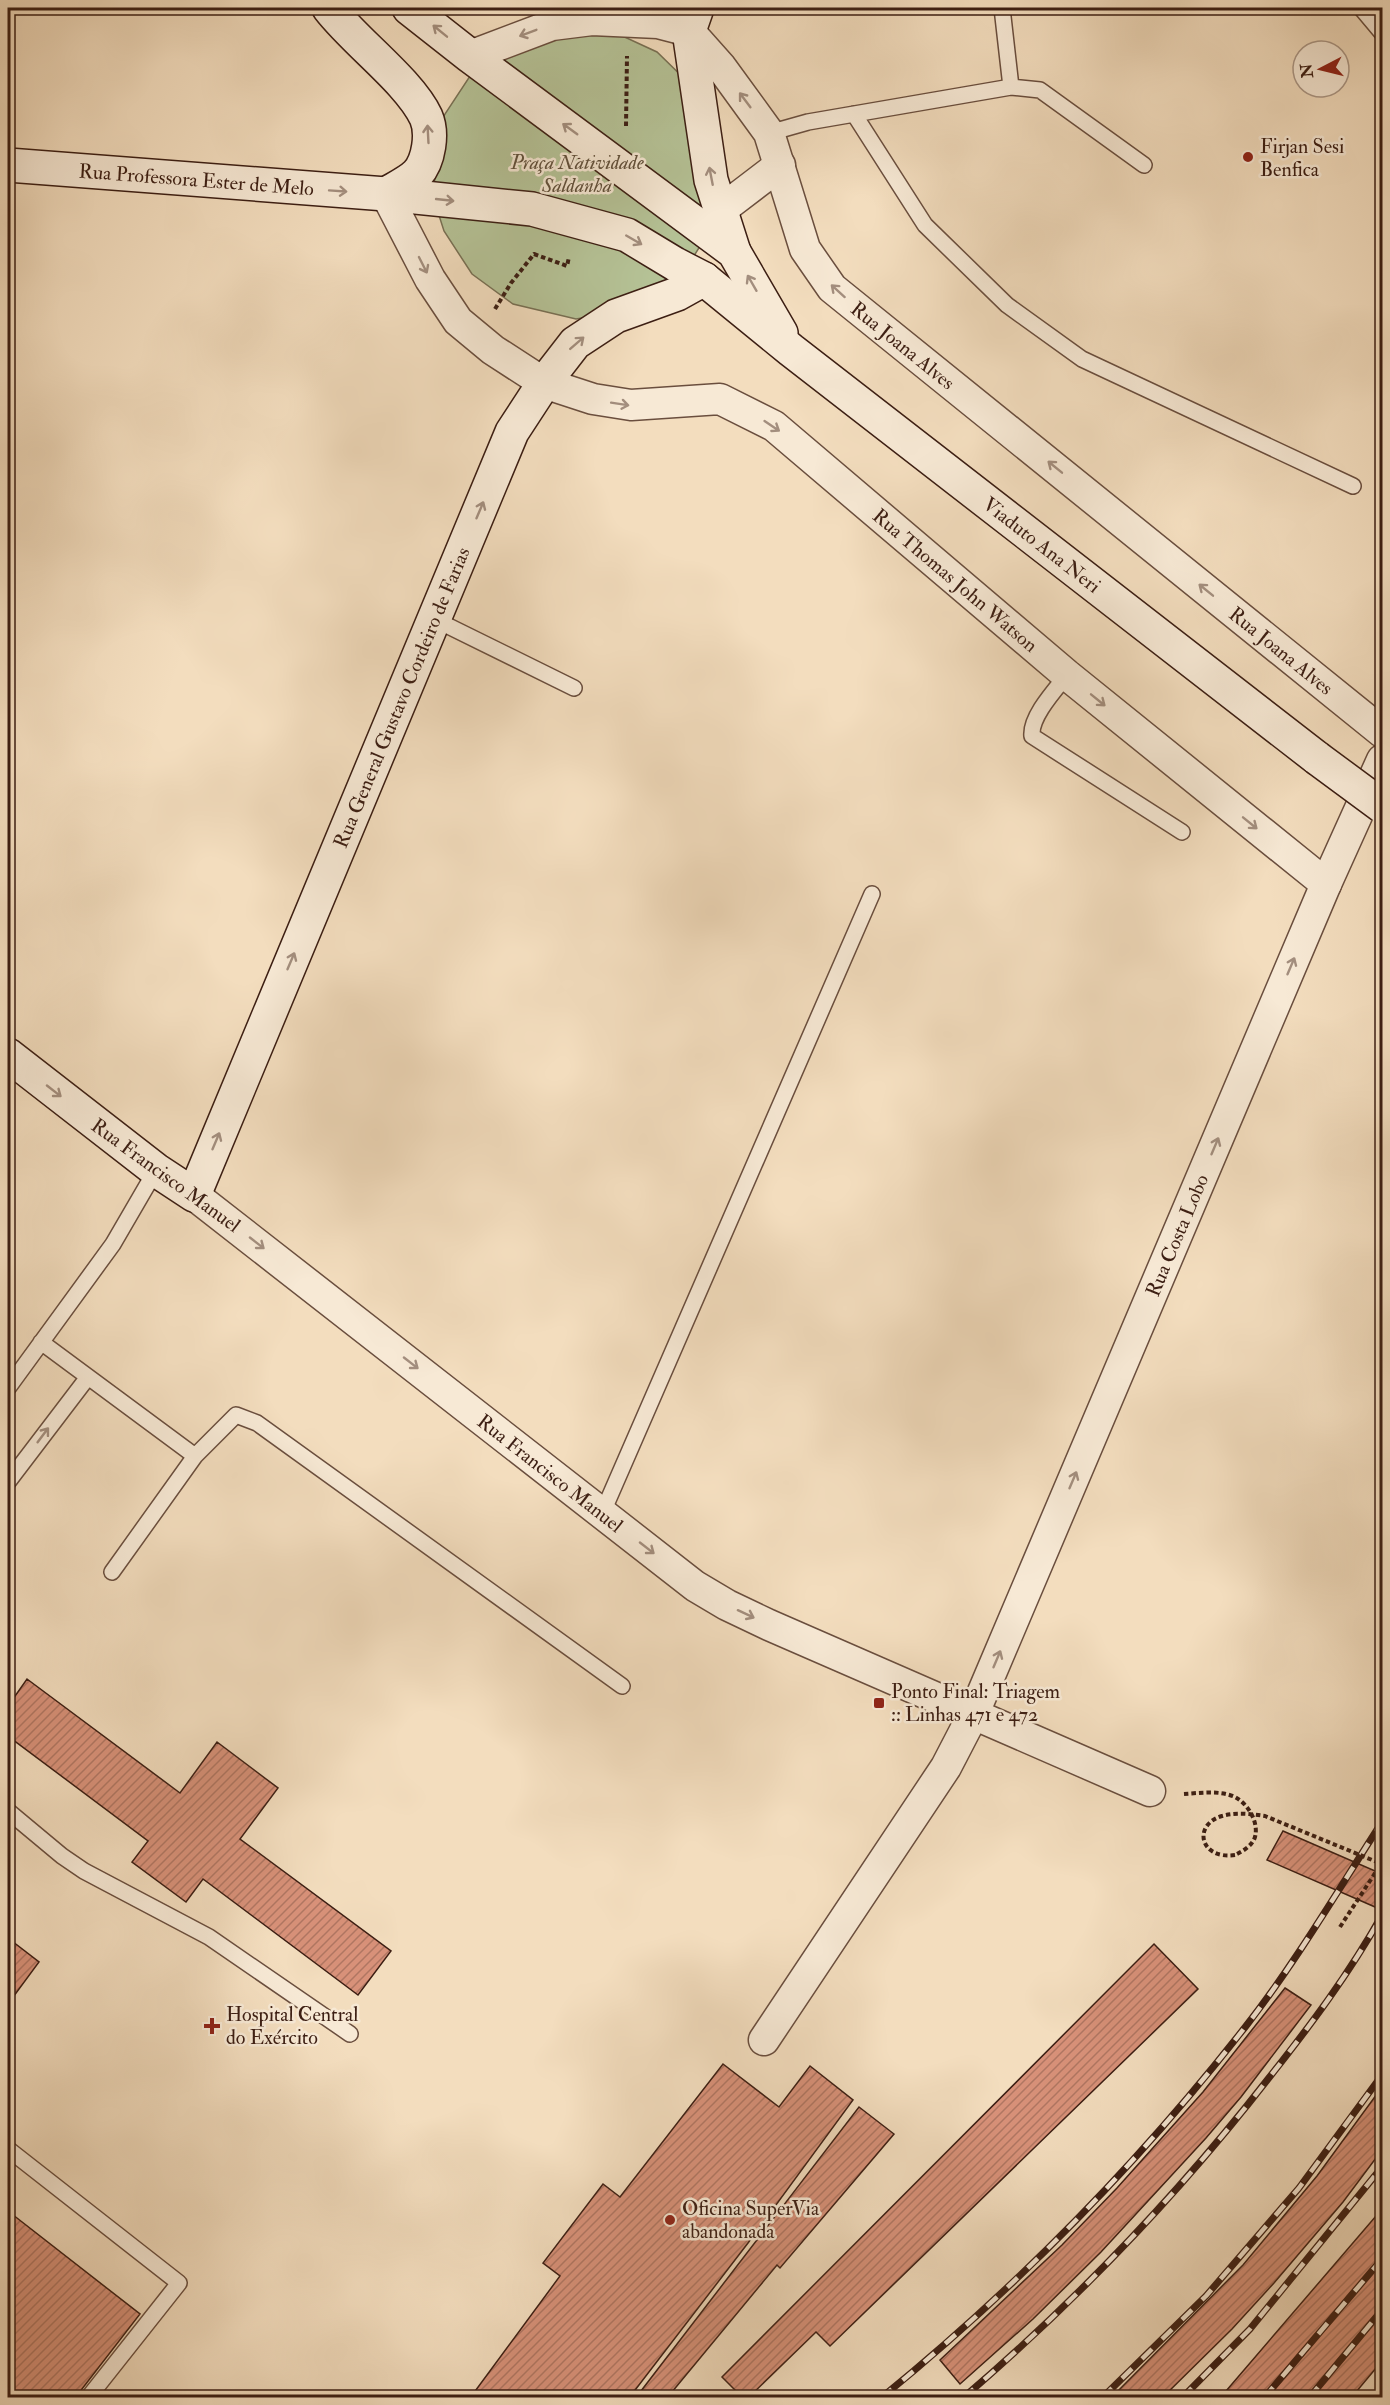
<svg xmlns="http://www.w3.org/2000/svg" width="1390" height="2405" font-family="'IM FELL Double Pica',serif">
	<defs>
		<pattern id="building-hatch" width="6" height="6" patternUnits="userSpaceOnUse" patternTransform="scale(1.5)"><rect width="6" height="6" fill="#d89179"/><path d="M-1 1l2-2M0 6l6-6M5 7l2-2" fill="none" stroke="#b07662"/></pattern>
	</defs>
	<rect width="100%" height="100%" fill="#f3ddbe"/>
	<filter id="stains"><feTurbulence type="fractalNoise" baseFrequency=".00333" numOctaves="4"/><feColorMatrix values="0 0 0 0 .2 0 0 0 0 .09 0 0 0 0 .02 0 0 0 .5 -.17"/></filter>
	<radialGradient id="worn" r=".72"><stop offset=".6" stop-color="#630" stop-opacity="0"/><stop offset="1" stop-color="#630" stop-opacity=".3"/></radialGradient>
	<!-- green -->
	<path fill="#b5c296" stroke="#787054" stroke-width="1.5" d="M 550,30 L 616,33 L 657,52 L 696,90 L 710,230 L 684,272 L 623,311 L 576,319 L 513,304 L 472,274 L 444,231 L 435,203 L 434,151 L 443,117 L 472,73 Z"/>
	<!-- building -->
	<path fill="url(#building-hatch)" stroke="#3c1e13" stroke-width="1.5" d="M 27,1679 L 180,1793 L 217,1742 L 278,1788 L 240,1839 L 391,1951 L 358,1995 L 203,1879 L 186,1902 L 132,1862 L 148,1841 L 8,1736 L 8,1706 Z
		M 1283,1831 L 1382,1874 L 1382,1910 L 1267,1860 Z
		M 8,1938 L 39,1962 L 8,2004 Z
		M 1154,1944 L 1198,1989 L 830,2346 L 816,2332 L 748,2398 L 743,2398 L 722,2377 Z
		M 1285,1988 L 1311,2005 L 1241,2097 L 1206,2138 L 1101,2252 L 1033,2319 L 960,2384 L 940,2360 L 1062,2245 L 1117,2188 L 1203,2092 Z
		M 723,2064 L 779,2107 L 810,2066 L 853,2100 L 748,2243 L 629,2398 L 470,2398 L 560,2276 L 543,2263 L 603,2184 L 620,2197 Z
		M 1382,2087 L 1382,2150 L 1343,2202 L 1274,2283 L 1232,2329 L 1162,2398 L 1111,2398 L 1243,2265 L 1317,2176 Z
		M 859,2107 L 894,2134 L 780,2268 L 777,2265 L 667,2398 L 649,2398 L 641,2391 Z
		M 1382,2209 L 1382,2361 L 1351,2398 L 1220,2398 Z
		M 8,2211 L 140,2314 L 75,2398 L 8,2398 Z"/>
	<g fill="none" stroke-linecap="round" stroke-linejoin="round">
		<!-- lane casing -->
		<g stroke="#6a4e3e" stroke-width="18">
			<path id="lane" d="M 1002,8 L 1011,87
				M 1361,8 L 1382,33
				M 854,114 L 925,225 L 1007,305 L 1082,359 L 1353,486
				M 769,133 L 808,122 L 1011,87 L 1040,90 L 1144,165
				M 434,619 L 574,688
				M 1067,675 C 1055,690 1030,717 1032,736 L 1182,832
				M 41,1342 L 195,1456
				M 8,1388 L 113,1244 L 156,1170
				M 8,1482 L 88,1377
				M 602,1514 L 872,894
				M 112,1572 L 195,1456 L 236,1415 L 257,1423 L 622,1686
				M 8,1811 L 62,1856 L 84,1871 L 209,1937 L 350,2034
				M 8,2149 L 179,2283 L 88,2398"/>
		</g>
		<!-- street casing -->
		<g stroke="#6a4e3e" stroke-width="33">
			<g id="street">
				<path id="s1" d="M 470,56 L 552,25 L 592,20 L 658,23 L 689,31 L 721,67 L 769,133 L 805,249 L 832,288 L 1382,732"/>
				<path id="s2" d="M 386,194 L 430,279 L 458,321 L 493,350 L 544,383 L 593,399 L 631,405 L 720,399 L 774,426 L 1067,675 L 1326,884"/>
				<path d="M 721,210 L 780,165"/>
				<path id="s3" d="M 194,1195 L 695,1586 L 727,1605 L 769,1625 L 1150,1791"/>
				<path id="s4" d="M 764,2040 L 946,1767 L 974,1713 L 1326,884 L 1382,760"/>
			</g>
		</g>
		<!-- secondary casing -->
		<g stroke="#3c1e13" stroke-width="36">
			<g id="secondary">
				<path d="M 329,8 C 355,42 409,81 426,117 C 433,133 429,161 417,174 C 409,182 396,188 386,194"/>
				<path d="M 409,8 L 470,56 L 734,252 L 781,333"/>
				<path d="M 697,8 L 689,31 L 711,180 L 734,252"/>
				<path id="s5" d="M 8,165 L 386,194 L 532,209 L 627,235 L 675,264 L 704,279 L 791,350 L 1317,758"/>
				<path id="s6" d="M 8,1055 L 156,1170 L 194,1195 L 512,432 L 544,383 L 575,343 L 616,316 L 677,294 L 704,279"/>
			</g>
		</g>
		<!-- path -->
		<path stroke="#3c1e13" stroke-width="4" stroke-dasharray="4.5 3" stroke-linecap="butt" d="M 626,126 L 627,56
			M 495,309 L 511,283 L 534,254 L 567,266 L 569,257
			M 1184,1794 C 1200,1793 1220,1790 1235,1797 C 1248,1804 1259,1822 1255,1837 C 1252,1846 1243,1851 1235,1855
			M 1340,1927 L 1381,1864"/>
		<!-- lane -->
		<use href="#lane" stroke="#f7e9d5" stroke-width="15"/>
		<!-- street -->
		<use href="#street" stroke="#f7e9d5" stroke-width="30"/>
		<!-- secondary -->
		<use href="#secondary" stroke="#f7e9d5" stroke-width="33"/>
		<!-- rail casing -->
		<g stroke="#3c1e13" stroke-width="7">
			<path id="rail" d="M 881,2398 C 1016,2288 1139,2163 1246,2026 C 1296,1962 1338,1890 1382,1822
				M 963,2398 C 1075,2302 1177,2196 1268,2079 C 1310,2026 1349,1974 1382,1915
				M 1102,2398 L 1206,2296 L 1299,2188 L 1382,2075
				M 1182,2398 L 1250,2329 L 1382,2167
				M 1264,2398 L 1382,2259
				M 1309,2398 L 1382,2310"/>
		</g>
		<!-- rail -->
		<use href="#rail" stroke="#f7e9d5" stroke-width="4.5" stroke-dasharray="14" stroke-linecap="butt"/>
		<!-- secondary-bridge casing -->
		<g stroke="#3c1e13" stroke-width="36" stroke-linecap="butt">
			<path id="secondary-bridge" d="M 1317,758 L 1382,806"/>
		</g>
		<!-- path-bridge -->
		<path stroke="#3c1e13" stroke-width="4" stroke-dasharray="4.5 3" stroke-linecap="butt" d="M 1235,1855 C 1200,1860 1192,1825 1222,1816 C 1236,1812 1251,1814 1265,1816 L 1382,1864"/>
		<!-- secondary-bridge -->
		<use href="#secondary-bridge" stroke="#f7e9d5" stroke-width="33"/>
	</g>
	<!-- one-way arrows -->
	<defs><path id="oneway-shaft" d="M-6 0H5M1.5-3L5.5 0L1.5 3" fill="none" stroke-width="1.6" stroke-linecap="round" stroke-linejoin="round" transform="scale(1.5)"/></defs>
	<g stroke="#a38e7e">
		<use href="#oneway-shaft" transform="translate(440 31) rotate(-141)"/>
		<use href="#oneway-shaft" transform="translate(528 33) rotate(159)"/>
		<use href="#oneway-shaft" transform="translate(745 100) rotate(-127)"/>
		<use href="#oneway-shaft" transform="translate(570 129) rotate(-144)"/>
		<use href="#oneway-shaft" transform="translate(428 134) rotate(-93)"/>
		<use href="#oneway-shaft" transform="translate(711 176) rotate(-101)"/>
		<use href="#oneway-shaft" transform="translate(338 191) rotate(4)"/>
		<use href="#oneway-shaft" transform="translate(445 200) rotate(6)"/>
		<use href="#oneway-shaft" transform="translate(634 240) rotate(30)"/>
		<use href="#oneway-shaft" transform="translate(423 265) rotate(63)"/>
		<use href="#oneway-shaft" transform="translate(752 283) rotate(-120)"/>
		<use href="#oneway-shaft" transform="translate(838 291) rotate(-138)"/>
		<use href="#oneway-shaft" transform="translate(577 343) rotate(-41)"/>
		<use href="#oneway-shaft" transform="translate(620 404) rotate(9)"/>
		<use href="#oneway-shaft" transform="translate(772 426) rotate(34)"/>
		<use href="#oneway-shaft" transform="translate(1055 467) rotate(-141)"/>
		<use href="#oneway-shaft" transform="translate(480 510) rotate(-67)"/>
		<use href="#oneway-shaft" transform="translate(1206 590) rotate(-141)"/>
		<use href="#oneway-shaft" transform="translate(1098 700) rotate(39)"/>
		<use href="#oneway-shaft" transform="translate(1250 823) rotate(39)"/>
		<use href="#oneway-shaft" transform="translate(291 961) rotate(-67)"/>
		<use href="#oneway-shaft" transform="translate(1291 966) rotate(-67)"/>
		<use href="#oneway-shaft" transform="translate(54 1091) rotate(38)"/>
		<use href="#oneway-shaft" transform="translate(216 1141) rotate(-67)"/>
		<use href="#oneway-shaft" transform="translate(1215 1146) rotate(-67)"/>
		<use href="#oneway-shaft" transform="translate(257 1243) rotate(38)"/>
		<use href="#oneway-shaft" transform="translate(411 1363) rotate(38)"/>
		<use href="#oneway-shaft" transform="translate(43 1435) rotate(-53)"/>
		<use href="#oneway-shaft" transform="translate(1073 1480) rotate(-67)"/>
		<use href="#oneway-shaft" transform="translate(647 1548) rotate(38)"/>
		<use href="#oneway-shaft" transform="translate(746 1614) rotate(25)"/>
		<use href="#oneway-shaft" transform="translate(997 1659) rotate(-67)"/>
	</g>
	<!-- markers -->
	<g fill="#8f2418" stroke="#f7e9d5" stroke-width="2">
		<circle cx="1248" cy="157" r="6"/>
		<rect x="873" y="1697" width="12" height="12" rx="3"/>
		<path d="M209 2017h6v6h6v6h-6v6h-6v-6h-6v-6h6z"/>
		<circle cx="670" cy="2220" r="6"/>
	</g>
	<g text-anchor="middle" stroke-width="5" stroke-linejoin="round" paint-order="stroke">
		<!-- poi labels -->
		<g font-size="20" fill="#3c1e13" stroke="#f7e9d5" text-anchor="start">
			<text x="1260" y="153">Firjan Sesi<tspan x="1260" dy="23">Benfica</tspan></text>
			<text x="891" y="1698">Ponto Final: Triagem<tspan x="891" dy="23">:: Linhas 471 e 472</tspan></text>
			<text x="226" y="2021">Hospital Central<tspan x="226" dy="23">do Exército</tspan></text>
			<text x="682" y="2215">Oficina SuperVia<tspan x="682" dy="23">abandonada</tspan></text>
		</g>
		<!-- park labels -->
		<g font-size="20" font-style="italic" fill="#604f3a" stroke="#f7e9d5">
			<text x="577" y="169">Praça Natividade<tspan x="577" dy="23">Saldanha</tspan></text>
		</g>
		<!-- street labels -->
		<g font-size="20" fill="#3c1e13" stroke="#f7e9d5">
			<text dy="7" stroke="none"><textPath href="#s5" startOffset="189">Rua Professora Ester de Melo</textPath></text>
			<text dy="7" stroke="none"><textPath href="#s1" startOffset="616">Rua Joana Alves</textPath></text>
			<text dy="7" stroke="none"><textPath href="#s5" startOffset="1143">Viaduto Ana Neri</textPath></text>
			<text dy="7" stroke="none"><textPath href="#s2" startOffset="730">Rua Thomas John Watson</textPath></text>
			<text dy="7" stroke="none"><textPath href="#s1" startOffset="1102">Rua Joana Alves</textPath></text>
			<text dy="7" stroke="none"><textPath href="#s6" startOffset="772">Rua General Gustavo Cordeiro de Farias</textPath></text>
			<text transform="translate(166 1175) rotate(36)" y="7">Rua Francisco Manuel</text>
			<text dy="7" stroke="none"><textPath href="#s4" startOffset="908">Rua Costa Lobo</textPath></text>
			<text dy="7" stroke="none"><textPath href="#s3" startOffset="452">Rua Francisco Manuel</textPath></text>
		</g>
	</g>
	<!-- margin -->
	<rect width="1390" height="2405" fill="none" stroke="#f3ddbe" stroke-width="30"/>
	<rect x="9" y="9" width="1372" height="2387" fill="none" stroke="#3c1e13" stroke-width="3"/>
	<rect x="15" y="15" width="1360" height="2375" fill="none" stroke="#3c1e13" stroke-width="1.5"/>
	<!-- north arrow -->
	<g transform="translate(1321 69) rotate(263)"><circle r="28" fill="#f7e9d5" stroke="#ac9887" stroke-width="1.5"/>
	<path d="M0-4.5L10 22L0 15L-10 22Z" fill="#8f2418"/>
	<text y="-9" font-size="16" font-weight="bold" text-anchor="middle" fill="#3c1e13">N</text>
	</g>
	<rect width="100%" height="100%" filter="url(#stains)"/>
	<rect width="100%" height="100%" fill="url(#worn)"/>
</svg>
